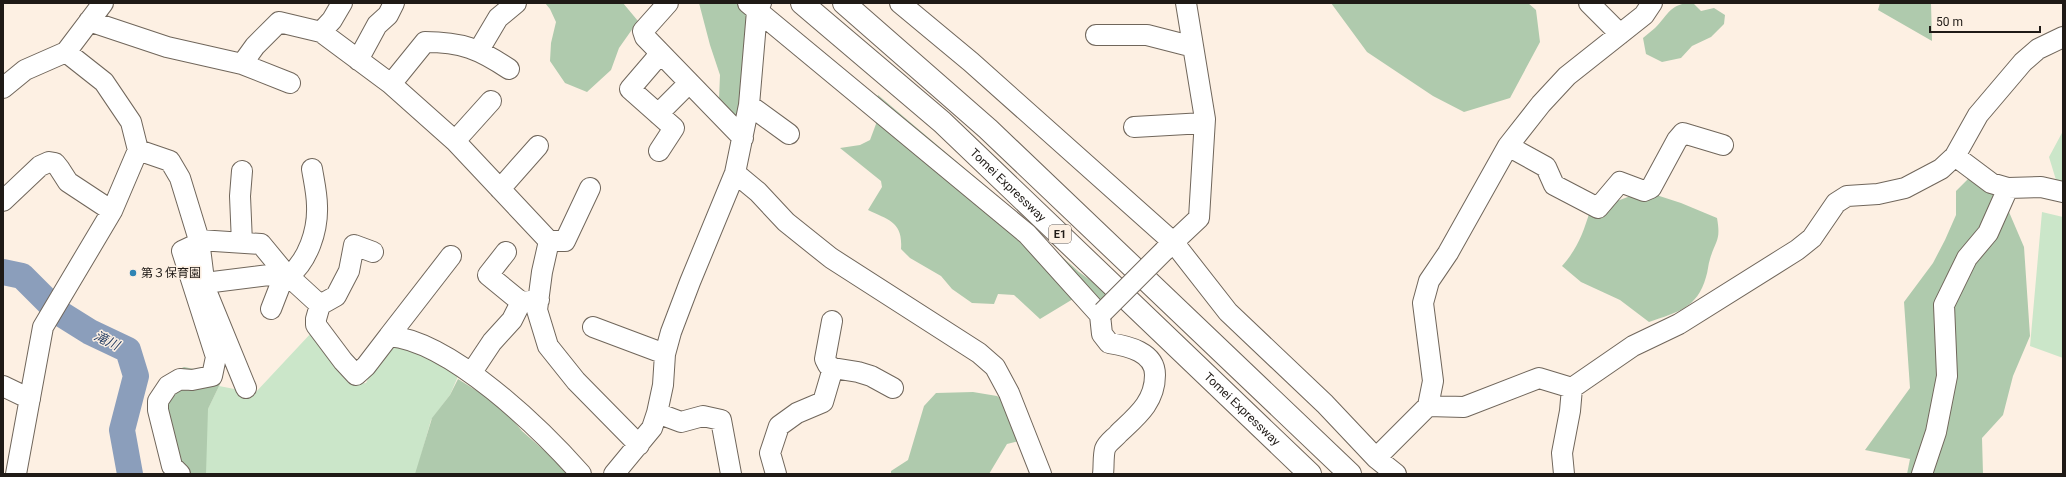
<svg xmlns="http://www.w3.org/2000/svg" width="2066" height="477" font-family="Roboto,'Noto Sans JP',sans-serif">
	<rect width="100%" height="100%" fill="#fdf0e3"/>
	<!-- green -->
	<path fill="#cbe6c9" d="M 2063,131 L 2063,181 L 2056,180 L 2049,157 Z
		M 2042,212 L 2063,217 L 2063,358 L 2030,346 Z
		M 313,331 L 358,384 L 366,383 L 389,336 L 459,374 L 450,395 L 431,420 L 416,474 L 205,474 L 205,415 L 219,386 L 255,393 Z"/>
	<!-- forest -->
	<path fill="#afcaad" d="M 545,3 L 623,3 L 638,21 L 619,48 L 611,70 L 587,92 L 565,83 L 550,61 L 551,43 L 556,22 L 550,9 Z
		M 699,3 L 737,3 L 751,22 L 752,37 L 736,124 L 724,114 L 719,99 L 720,75 L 710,45 Z
		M 1331,3 L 1528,3 L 1536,10 L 1540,42 L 1510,98 L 1464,112 L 1433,96 L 1367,52 Z
		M 1693,3 L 1701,11 L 1714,8 L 1725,15 L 1724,24 L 1711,37 L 1692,46 L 1681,58 L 1662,62 L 1646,54 L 1643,38 C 1647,35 1651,31 1655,28 C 1669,14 1670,3 1693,3 Z
		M 1880,3 L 1931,3 L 1932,41 L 1878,10 Z
		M 878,95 L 1015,211 L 1049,245 L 1079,272 L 1107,292 L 1106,300 L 1100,308 L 1078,296 L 1040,319 L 1014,295 L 998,294 L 994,304 L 972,303 L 952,289 L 941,276 L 910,258 L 901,249 C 903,222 889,220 868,210 L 882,187 L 881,181 L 840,148 L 860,145 L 870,140 L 876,124 L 873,106 Z
		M 1968,179 L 1989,182 L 2009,212 L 2024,247 L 2030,336 L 2013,376 L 2003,415 L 1982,438 L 1983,474 L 1907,474 L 1910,459 L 1865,450 L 1910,388 L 1904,302 L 1933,263 L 1945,240 L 1956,215 L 1956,191 Z
		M 1644,191 L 1681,203 L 1717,218 C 1721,241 1716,239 1710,259 C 1708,265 1708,271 1706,277 C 1697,309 1677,312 1649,322 L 1620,300 L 1581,282 L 1562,266 C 1578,248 1583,233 1590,211 Z
		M 184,367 L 204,371 L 221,382 L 208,409 L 206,474 L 167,474 L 162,390 L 169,374 Z
		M 458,379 L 501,406 L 522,431 L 571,474 L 415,474 L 432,418 L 450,395 Z
		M 973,392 L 997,396 L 1022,416 L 1027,439 L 1007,444 L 989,474 L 891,474 L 891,471 L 908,460 L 924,406 L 936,393 Z"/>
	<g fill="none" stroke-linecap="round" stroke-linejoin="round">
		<!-- river -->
		<path stroke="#8b9ebb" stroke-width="26" d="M 3,272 L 22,276 L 58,312 L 90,332 L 128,350 L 136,376 L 122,430 L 130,474"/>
		<!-- minor casing -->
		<g stroke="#70665b" stroke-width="22">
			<path id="minor" d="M 668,3 L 643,31 L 645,37 L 743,138
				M 748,3 L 1027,234 L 1100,315 L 1102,334 L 1109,343 C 1128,346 1155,352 1155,375 C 1155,402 1137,416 1119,433 C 1115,438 1107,443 1105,449 C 1103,456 1104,467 1103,474
				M 900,3 L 971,62 L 1174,243 L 1228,312 L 1325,404 L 1376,458 L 1396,474
				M 1589,3 L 1620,34
				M 89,21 L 167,47 L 242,64
				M 321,32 L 391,84 L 455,141 L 549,241 L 542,272 L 537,310 L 548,346 L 576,381 L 639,445
				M 1096,35 L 1147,35 L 1186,45 L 1192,44
				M 479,50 L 498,18 L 516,3
				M 66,52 L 103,3
				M 358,60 L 377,25 L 388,15 L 394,3
				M 290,83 L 242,64 L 255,46 L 279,22 L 321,32 L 332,20 L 342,3
				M 391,84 L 425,42 C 462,42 479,49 509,69
				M 3,88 L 25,70 L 66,52 L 104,82 L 131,122 L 138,150 L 112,211 L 43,327 L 16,474
				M 749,105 L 789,134
				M 658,114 L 689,83
				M 1134,127 L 1204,123
				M 455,141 L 491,101
				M 1508,146 L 1546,167 L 1554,185 L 1598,208 L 1620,182 L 1644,191 L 1651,188 L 1677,140 L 1683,133 L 1723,145
				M 138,150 L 170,161 L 180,178 L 199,240 L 261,244 L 285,273 L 320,305 L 316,319 L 316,325 L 343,361 L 356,375 L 366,366 L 389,336 C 451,341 541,429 581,474
				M 659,151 L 674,128 L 630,89 L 660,54
				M 1955,156 L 1991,183 L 2008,188 L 2041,187 L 2063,192
				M 735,173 L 758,192 L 786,222 L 831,258 L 979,353 L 995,367 L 1009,393 L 1041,474
				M 500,189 L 538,146
				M 3,201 L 40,166 L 49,162 L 55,163 L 59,168 L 68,182 L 112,211
				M 199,240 L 205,288 L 246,388
				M 549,241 L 565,241 L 590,188
				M 242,243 L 240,196 L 242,171
				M 1164,251 L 1199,218 L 1205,119 L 1186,3
				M 506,252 L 488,275 L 521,302 L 539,300
				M 289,276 C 308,260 318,231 317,206 C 317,194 314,181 312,169
				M 205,283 L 285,273 L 271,309
				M 320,305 L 336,296 L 349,271 L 354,245 L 373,252
				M 593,327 L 665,354
				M 389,336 L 451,256
				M 833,368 L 858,372 L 871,376 L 893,388
				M 472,372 L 492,342 L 512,320 L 521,302
				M 3,386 L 30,399
				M 1428,406 L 1464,407 L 1539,378 L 1572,388 L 1633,346 L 1679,324 L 1797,250 L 1812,238 L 1836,203 L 1847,196 L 1878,194 L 1905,188 L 1941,169 L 1955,156 L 1978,115 L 2023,62 L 2038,49 L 2063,37
				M 657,413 L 681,422 L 703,416 L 721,420 L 731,474
				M 1376,458 L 1428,406 L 1433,381 L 1423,303 L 1429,281 L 1448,253 L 1508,146 L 1541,104 L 1567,76 L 1644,15 L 1652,3
				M 180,474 L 172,466 L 158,410 L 158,401 L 168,386 L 180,379 L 192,380 L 212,376 L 216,357 L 182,251 L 199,243
				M 614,474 L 652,428 L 657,413 L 663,385 L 665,354 L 671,332 L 690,282 L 735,173 L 749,105 L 757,11 L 761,3
				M 776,474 L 770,453 L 779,426 L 797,413 L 823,402 L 833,368 L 828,365 L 825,359 L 832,321
				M 1564,474 L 1562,453 L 1570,411 L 1572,388
				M 1922,474 L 1936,432 L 1947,376 L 1944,305 L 1967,258 L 1988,233 L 2008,188"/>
		</g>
		<!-- highway casing -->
		<g stroke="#70665b" stroke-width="24">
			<g id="highway">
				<path id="s1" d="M 802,3 L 942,122 L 1310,474"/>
				<path d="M 844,3 L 988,129 L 1350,474"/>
			</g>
		</g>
		<!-- minor -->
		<use href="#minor" stroke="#fff" stroke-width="20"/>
		<!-- highway -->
		<use href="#highway" stroke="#fff" stroke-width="22"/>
		<!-- minor-bridge casing -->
		<g stroke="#70665b" stroke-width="22" stroke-linecap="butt">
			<path id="minor-bridge" d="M 1103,312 L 1164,251"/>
		</g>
		<!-- minor-bridge -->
		<use href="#minor-bridge" stroke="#fff" stroke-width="20"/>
	</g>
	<!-- markers -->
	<circle fill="#2f84b4" stroke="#fdf0e3" stroke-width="1.5" cx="133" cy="273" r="4"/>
	<g text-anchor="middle" stroke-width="3" stroke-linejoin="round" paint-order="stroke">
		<!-- shield labels -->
		<rect fill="#fdf0e3" stroke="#625a54" stroke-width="1" x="1049" y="225" width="22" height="18" rx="3"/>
		<g font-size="11" font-weight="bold" fill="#1f1a16">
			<text x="1060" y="238">E1</text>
		</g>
		<!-- street labels -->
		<g font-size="12" fill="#1f1a16" stroke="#fdf0e3">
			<text dy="4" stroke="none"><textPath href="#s1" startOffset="275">Tomei Expressway</textPath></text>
			<text dy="4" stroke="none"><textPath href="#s1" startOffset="599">Tomei Expressway</textPath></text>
		</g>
		<!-- poi labels -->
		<g font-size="12" fill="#1f1a16" stroke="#fdf0e3" text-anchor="start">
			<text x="141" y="277">第３保育園</text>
		</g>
		<!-- water labels -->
		<g font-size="13" font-style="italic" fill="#1d375f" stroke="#fdf0e3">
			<text transform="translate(107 340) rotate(26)" y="5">滝川</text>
		</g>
	</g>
	<!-- border -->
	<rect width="2066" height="477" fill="none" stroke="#1f1a16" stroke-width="8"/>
	<!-- scale -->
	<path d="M1930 26v6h110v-6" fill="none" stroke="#1f1a16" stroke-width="2"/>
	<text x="1936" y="26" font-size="12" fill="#1f1a16" stroke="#fdf0e3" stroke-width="3" paint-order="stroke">50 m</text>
</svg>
